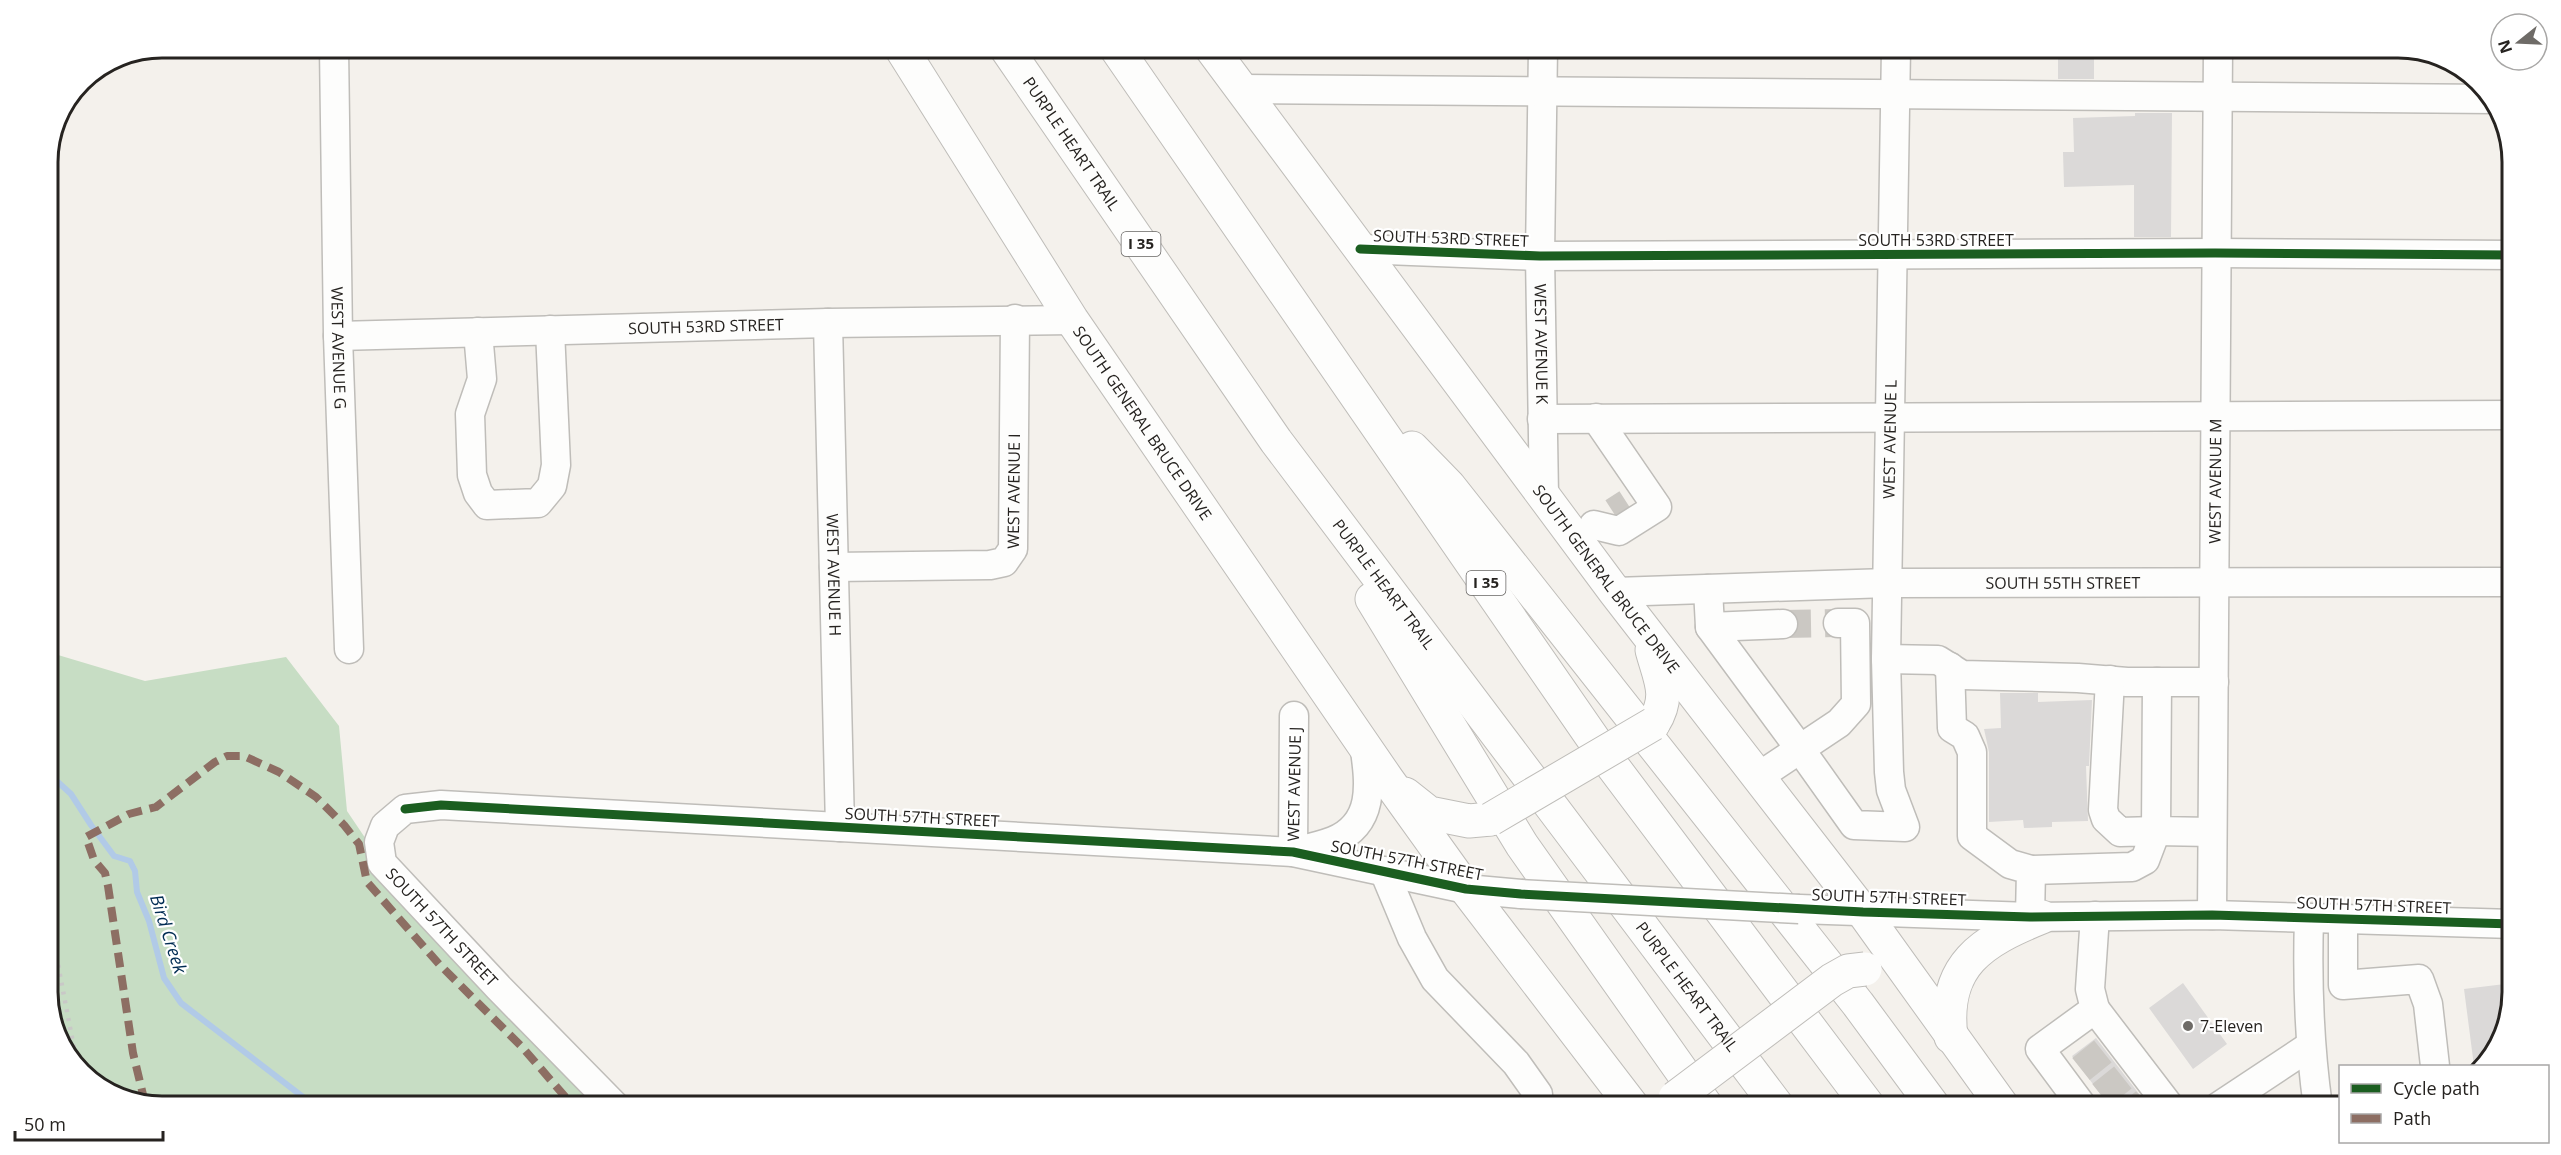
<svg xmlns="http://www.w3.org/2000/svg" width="2561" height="1155" font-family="'Open Sans',sans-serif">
	<rect width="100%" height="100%" fill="#f4f1ec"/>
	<!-- green -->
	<path fill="#c7ddc4" d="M 48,652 L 145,681 L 286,657 L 339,726 L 347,811 L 382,863 L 499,988 L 639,1107 L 162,1107 L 118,1098 L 67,1056 L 48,1001 Z"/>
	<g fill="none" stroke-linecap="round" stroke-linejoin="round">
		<!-- stream -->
		<path stroke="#b1cae7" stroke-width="6" d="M 48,773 L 71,794 L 91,825 L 114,856 L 130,861 L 135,871 L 137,892 L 149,921 L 164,978 L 181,1003 L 316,1107"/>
	</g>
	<!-- building -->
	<path fill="#dbd9d8" d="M 2058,48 L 2094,48 L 2094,79 L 2058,79 Z
		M 2135,113 L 2172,113 L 2171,237 L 2134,237 L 2134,185 L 2064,187 L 2063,152 L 2074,152 L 2073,118 L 2135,116 Z
		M 2000,693 L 2038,693 L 2038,702 L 2092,700 L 2089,766 L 2086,766 L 2088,821 L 2052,822 L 2052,827 L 2024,828 L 2023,820 L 1989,822 L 1989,752 L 1984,729 L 2001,728 Z
		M 2183,983 L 2227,1044 L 2193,1069 L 2149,1008 Z
		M 2513,983 L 2504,1037 L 2480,1066 L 2474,1066 L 2464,989 Z
		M 2096,1038 L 2143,1099 L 2149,1107 L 2110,1107 L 2072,1056 Z"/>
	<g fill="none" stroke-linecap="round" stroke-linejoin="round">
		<!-- minor-tunnel -->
		<path stroke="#cbc8c3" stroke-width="28" stroke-dasharray="28 14" stroke-linecap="butt" d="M 1613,512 L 1627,503
			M 1783,624 L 1838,623
			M 2081,1069 L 2106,1049
			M 2101,1095 L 2126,1075
			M 2139,1107 L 2145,1102"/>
		<!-- minor casing -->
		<g stroke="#bfbdb9" stroke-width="31">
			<g id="minor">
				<path id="s1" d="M 334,48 L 338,336 L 349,649"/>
				<path id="s2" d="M 1543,48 L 1540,256 L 1544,496"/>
				<path d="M 1241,89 L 2494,99"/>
				<path d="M 1360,249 L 1540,256 L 2215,253 L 2513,255"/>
				<path id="s3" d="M 828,323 L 840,827"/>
				<path d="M 478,332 L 482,379 L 470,414 L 472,475 L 478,493 L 487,505 L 538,503 L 552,486 L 556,465 L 550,330"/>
				<path id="s4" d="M 338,336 L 828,323 L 1072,320"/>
				<path d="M 1542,419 L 2513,415"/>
				<path d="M 1594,525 L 1619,531 L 1657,507 L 1596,418"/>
				<path id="s5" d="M 834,567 L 990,565 L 1004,562 L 1013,549 L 1015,319"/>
				<path d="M 1708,589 L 1710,627 L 1800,749 L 1758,777"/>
				<path id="s6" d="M 1615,592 L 1888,583 L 2513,582"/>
				<path id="s7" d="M 1838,623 L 1855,623 L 1856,704 L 1839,723 L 1800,749 L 1854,825 L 1905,827 L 1891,790 L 1889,772 L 1886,659 L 1896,48"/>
				<path d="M 1710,627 L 1783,624"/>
				<path d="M 1886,659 L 1938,660 L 1962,675 L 2078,678 L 2127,682 L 2214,682"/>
				<path d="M 1950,667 L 1952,728 L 1965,736 L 1972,752 L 1972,836 L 2010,864 L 2031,870 L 2030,917"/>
				<path d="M 2157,682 L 2156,831 L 2212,832"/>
				<path d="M 1294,716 L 1293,852 C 1306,849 1320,846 1333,841 C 1377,823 1369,780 1364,743"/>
				<path d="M 2031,870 L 2132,867 L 2145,860 L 2156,831 L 2120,832 L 2106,819 L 2103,810 L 2110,680"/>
				<path d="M 1384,871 L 1412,938 L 1435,979 L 1516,1063 L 1538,1094 L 1537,1107"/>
				<path d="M 1799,909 L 2030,917 L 2212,915 L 2513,924"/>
				<path id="s8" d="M 2212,915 L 2218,48"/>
				<path d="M 2309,918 C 2307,982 2309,1043 2318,1107"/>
				<path d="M 2343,919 L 2343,985 L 2419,979 L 2428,1004 L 2435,1066"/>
				<path d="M 2095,1009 L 2170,1107"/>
				<path d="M 616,1107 L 499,988 L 382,863 L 379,842 L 385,826 L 405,809 L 441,805 L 1293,852 L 1466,889 L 1521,894"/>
				<path d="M 2083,1107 L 2040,1049 L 2095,1009 L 2090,989 L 2095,916"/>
				<path d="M 2218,1107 L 2310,1046"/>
			</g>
		</g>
		<!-- major casing -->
		<g stroke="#bfbdb9" stroke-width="35">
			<g id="major">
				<path id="s9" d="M 901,48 L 1072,320 L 1387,779 L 1466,889 L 1633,1107"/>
				<path id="s10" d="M 1211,48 L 1615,592 L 1863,912 L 2003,1107"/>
				<path d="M 1652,650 C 1660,680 1671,696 1653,724"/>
				<path d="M 1405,794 L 1429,813 L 1469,821 L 1491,819"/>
				<path d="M 1951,1037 C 1942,965 1982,941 2042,917"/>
			</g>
		</g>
		<!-- highway casing -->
		<g stroke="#bfbdb9" stroke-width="35">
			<g id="highway">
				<path id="s11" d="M 1006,48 L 1276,441 L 1778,1107"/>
				<path d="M 1116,48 L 1605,756 L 1869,1107"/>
				<path d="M 1412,448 L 1449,486 L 1858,1004 L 1934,1107"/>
				<path d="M 1372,599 L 1522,845 L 1707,1107"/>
			</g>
		</g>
		<!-- minor -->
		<use href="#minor" stroke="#fdfdfc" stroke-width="28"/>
		<!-- major -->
		<use href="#major" stroke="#fdfdfc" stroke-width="33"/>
		<!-- highway -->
		<use href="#highway" stroke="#fdfdfc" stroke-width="33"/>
		<!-- rail -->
		<path stroke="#c9c8c7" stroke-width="4.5" stroke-dasharray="3 6" stroke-linecap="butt" d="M 48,912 L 77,1064"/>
		<!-- minor-bridge casing -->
		<g stroke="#bfbdb9" stroke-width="31" stroke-linecap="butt">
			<path id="minor-bridge" d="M 1521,894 L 1799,909"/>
		</g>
		<!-- major-bridge casing -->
		<g stroke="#bfbdb9" stroke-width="35" stroke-linecap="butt">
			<path id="major-bridge" d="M 1491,819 L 1653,724
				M 1675,1098 L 1832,980 L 1848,971 L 1865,969"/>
		</g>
		<!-- minor-bridge -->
		<use href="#minor-bridge" stroke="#fdfdfc" stroke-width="28"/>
		<!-- major-bridge -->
		<use href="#major-bridge" stroke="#fdfdfc" stroke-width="33"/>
		<!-- quiet -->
		<path stroke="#8d6e63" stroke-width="8" stroke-dasharray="15 8" stroke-linecap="butt" d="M 145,1103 L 133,1053 L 108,886 L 105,873 L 94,860 L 86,837 L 129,814 L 156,807 L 215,762 L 227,756 L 244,756 L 279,772 L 316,797 L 344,825 L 359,844 L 367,882 L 439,964 L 522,1047 L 574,1107"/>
		<!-- cycleway casing -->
		<g stroke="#fff" stroke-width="13">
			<path id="cycleway" d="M 1360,249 L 1540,256 L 2215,253 L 2513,255
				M 405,809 L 441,805 L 1293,852 L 1466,889 L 1521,894 L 1863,912 L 2030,917 L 2212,915 L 2513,924"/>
		</g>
		<!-- cycleway -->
		<use href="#cycleway" stroke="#1b5e20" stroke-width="9"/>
	</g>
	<!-- markers -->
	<circle fill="#6e6b67" stroke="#fff" stroke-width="2" cx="2188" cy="1026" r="6"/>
	<g text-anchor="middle" stroke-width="4.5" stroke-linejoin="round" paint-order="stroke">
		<!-- shield labels -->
		<g fill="#fff" stroke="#676563" stroke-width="1.5">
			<rect x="1121.5" y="232" width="39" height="24" rx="4.5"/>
			<rect x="1466.5" y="571" width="39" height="24" rx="4.5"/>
		</g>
		<g font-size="15" font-weight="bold" fill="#262320">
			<text x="1141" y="249">I 35</text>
			<text x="1486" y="588">I 35</text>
		</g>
		<!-- street labels -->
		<g font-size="16" fill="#262320" stroke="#fff">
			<text dy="6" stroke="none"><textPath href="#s11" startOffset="116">PURPLE HEART TRAIL</textPath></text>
			<text transform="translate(1451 238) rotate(2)" y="6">SOUTH 53RD STREET</text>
			<text x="1936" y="246">SOUTH 53RD STREET</text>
			<text dy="6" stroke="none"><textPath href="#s4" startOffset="368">SOUTH 53RD STREET</textPath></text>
			<text dy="6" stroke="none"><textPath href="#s2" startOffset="296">WEST AVENUE K</textPath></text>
			<text dy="6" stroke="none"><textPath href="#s1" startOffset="300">WEST AVENUE G</textPath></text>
			<text dy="6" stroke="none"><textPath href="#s9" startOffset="446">SOUTH GENERAL BRUCE DRIVE</textPath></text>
			<text dy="6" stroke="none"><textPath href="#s7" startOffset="705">WEST AVENUE L</textPath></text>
			<text dy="6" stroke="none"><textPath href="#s8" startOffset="434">WEST AVENUE M</textPath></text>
			<text dy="6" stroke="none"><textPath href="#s5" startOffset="244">WEST AVENUE I</textPath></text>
			<text dy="6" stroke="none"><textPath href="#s3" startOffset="252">WEST AVENUE H</textPath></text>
			<text dy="6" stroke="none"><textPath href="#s10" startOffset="662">SOUTH GENERAL BRUCE DRIVE</textPath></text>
			<text dy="6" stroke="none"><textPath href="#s6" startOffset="448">SOUTH 55TH STREET</textPath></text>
			<text dy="6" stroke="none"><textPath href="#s11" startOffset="656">PURPLE HEART TRAIL</textPath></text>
			<text transform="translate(1294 784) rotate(-89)" y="6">WEST AVENUE J</text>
			<text transform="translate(922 817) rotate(3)" y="6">SOUTH 57TH STREET</text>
			<text transform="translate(1407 860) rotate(11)" y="6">SOUTH 57TH STREET</text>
			<text transform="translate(1889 897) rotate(2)" y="6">SOUTH 57TH STREET</text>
			<text transform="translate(2374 905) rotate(2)" y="6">SOUTH 57TH STREET</text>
			<text transform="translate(442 927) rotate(47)" y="6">SOUTH 57TH STREET</text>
			<text dy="6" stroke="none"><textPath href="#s11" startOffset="1160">PURPLE HEART TRAIL</textPath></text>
		</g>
		<!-- poi labels -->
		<g font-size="16" fill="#262320" stroke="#fff" text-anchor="start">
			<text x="2200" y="1032">7-Eleven</text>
		</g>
		<!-- water labels -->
		<g font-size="18" font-style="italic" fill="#012c53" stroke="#fff">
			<text transform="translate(168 934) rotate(72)" y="6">Bird Creek</text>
		</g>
	</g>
	<!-- crop -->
	<path d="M0 0H2561V1155H0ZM162 58H2398A104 104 0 0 1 2502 162V992A104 104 0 0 1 2398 1096H162A104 104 0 0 1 58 992V162A104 104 0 0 1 162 58Z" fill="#fff" fill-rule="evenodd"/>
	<path fill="none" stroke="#262320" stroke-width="3" d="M162 58H2398A104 104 0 0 1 2502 162V992A104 104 0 0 1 2398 1096H162A104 104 0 0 1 58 992V162A104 104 0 0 1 162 58Z"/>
	<!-- legend -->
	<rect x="2339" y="1065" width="210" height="78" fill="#ffffff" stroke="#a8a7a6" stroke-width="1.5"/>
	<rect x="2351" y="1084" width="30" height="9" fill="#1b5e20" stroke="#a8a7a6" stroke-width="1.5"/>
	<text x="2393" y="1095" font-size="18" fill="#262320">Cycle path</text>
	<rect x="2351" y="1114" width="30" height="9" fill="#8d6e63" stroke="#a8a7a6" stroke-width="1.5"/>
	<text x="2393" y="1125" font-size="18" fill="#262320">Path</text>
	<!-- north arrow -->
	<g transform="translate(2519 42) rotate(252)"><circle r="28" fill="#ffffff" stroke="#a8a7a6" stroke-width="1.5"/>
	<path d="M0-4.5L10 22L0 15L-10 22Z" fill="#6e6b67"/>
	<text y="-9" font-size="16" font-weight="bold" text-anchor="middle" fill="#262320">N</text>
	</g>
	<!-- scale -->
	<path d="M15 1131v9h148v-9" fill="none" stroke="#262320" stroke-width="3"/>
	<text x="24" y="1131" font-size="18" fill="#262320" stroke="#ffffff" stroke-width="4.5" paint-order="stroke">50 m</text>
</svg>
